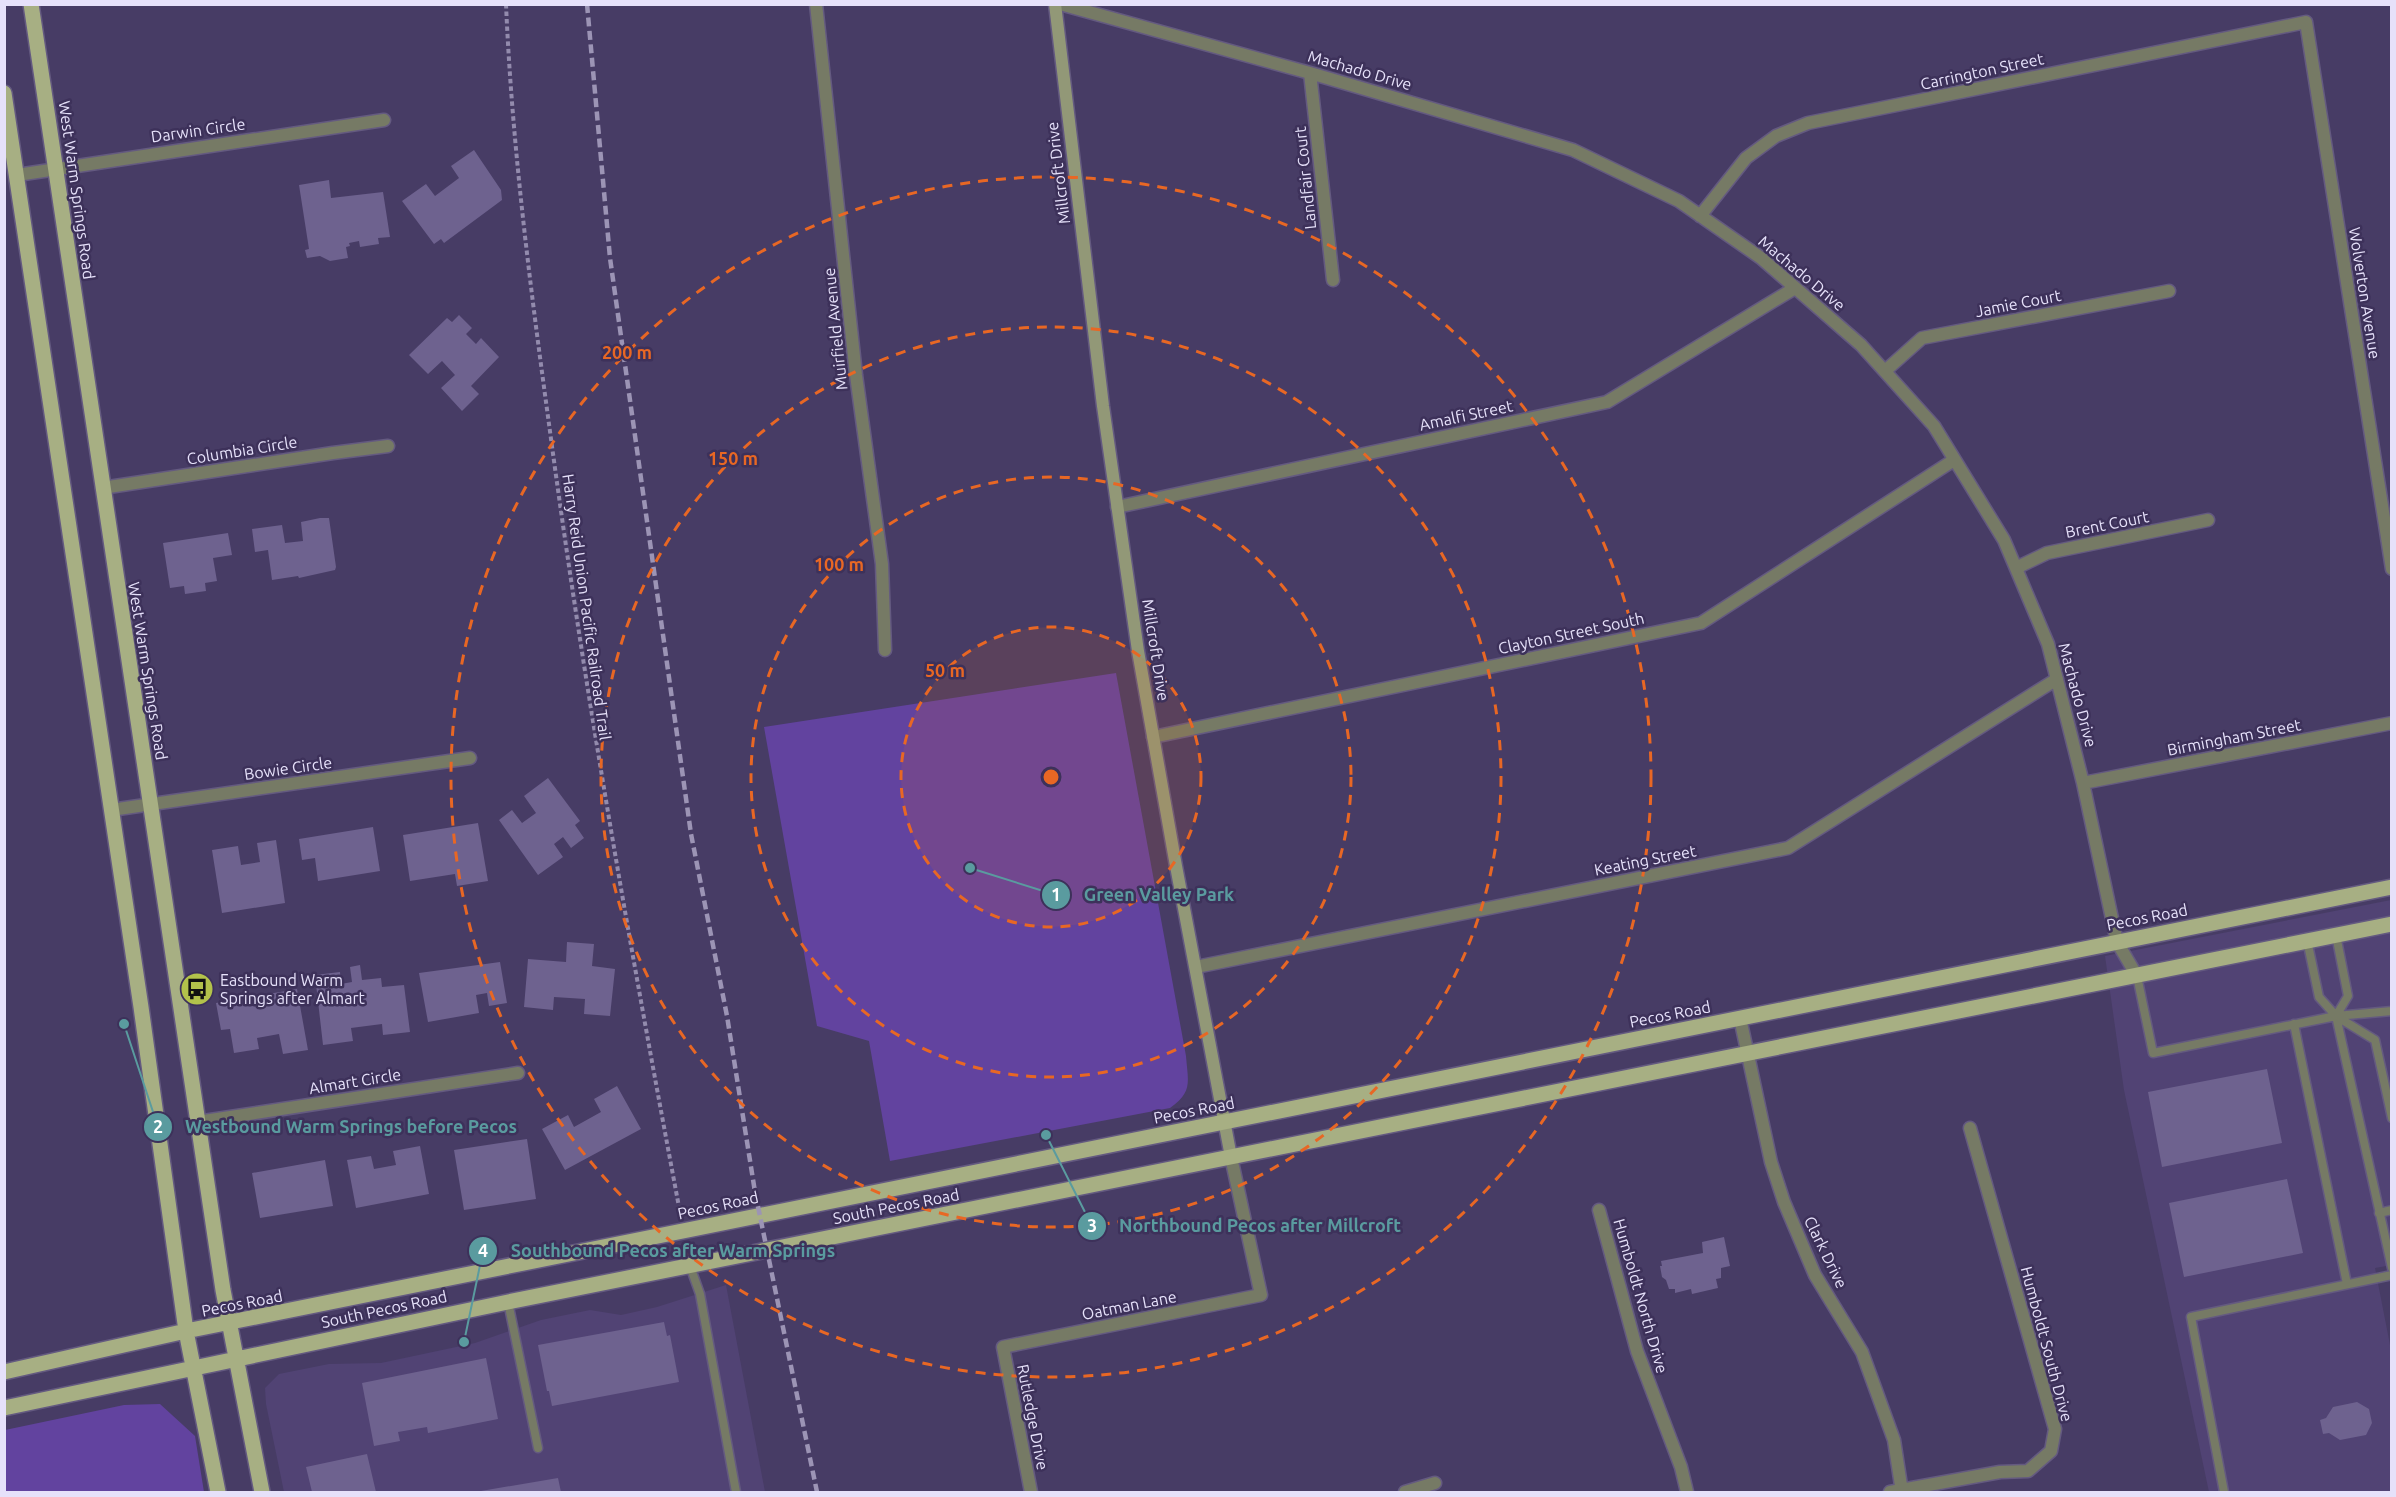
<svg xmlns="http://www.w3.org/2000/svg" width="2396" height="1497" font-family="Ubuntu,sans-serif">
	<rect width="100%" height="100%" fill="#473c65"/>
	<!-- built -->
	<path fill="#514374" d="M 2391,900 L 2392,1265 L 2375,1268 L 2391,1350 L 2391,1492 L 2209,1492 L 2124,1090 L 2105,956 Z
		M 726,1285 L 765,1492 L 284,1492 L 266,1404 L 265,1388 L 279,1374 L 329,1364 L 381,1363 L 475,1343 L 541,1320 L 590,1310 L 621,1315 L 657,1307 Z"/>
	<!-- green -->
	<path fill="#62439f" d="M 1116,673 L 1186,1056 C 1188,1082 1193,1092 1170,1108 L 890,1161 L 869,1041 L 817,1026 L 764,727 Z
		M 160,1404 L 195,1436 L 204,1492 L 5,1492 L 5,1430 L 124,1405 Z"/>
	<!-- building -->
	<path fill="#6e628f" d="M 474,150 L 501,190 L 502,200 L 444,243 L 441,239 L 434,244 L 402,201 L 426,184 L 435,196 L 459,178 L 451,166 Z
		M 329,180 L 331,198 L 383,192 L 390,237 L 378,238 L 379,244 L 360,247 L 359,241 L 349,243 L 350,246 L 346,247 L 348,258 L 330,261 L 320,256 L 307,258 L 305,250 L 309,249 L 299,185 Z
		M 459,315 L 472,328 L 466,334 L 476,344 L 481,338 L 499,357 L 471,386 L 479,394 L 462,411 L 441,388 L 455,375 L 442,361 L 428,374 L 409,355 L 447,318 L 452,322 Z
		M 320,518 L 329,518 L 336,567 L 335,570 L 299,578 L 298,576 L 272,580 L 268,550 L 255,552 L 252,529 L 282,525 L 285,543 L 303,541 L 301,522 Z
		M 228,533 L 232,555 L 213,558 L 217,581 L 205,583 L 206,591 L 185,594 L 184,586 L 170,588 L 163,543 Z
		M 548,778 L 580,821 L 575,825 L 584,838 L 571,848 L 563,837 L 554,844 L 563,857 L 538,875 L 499,820 L 512,810 L 522,823 L 536,813 L 524,796 Z
		M 478,823 L 488,881 L 457,886 L 455,874 L 410,881 L 403,835 Z
		M 373,827 L 380,871 L 318,881 L 315,858 L 302,860 L 299,839 Z
		M 276,840 L 285,903 L 222,913 L 212,850 L 238,846 L 241,865 L 260,862 L 257,843 Z
		M 567,942 L 594,944 L 592,966 L 615,969 L 610,1016 L 584,1014 L 585,999 L 554,997 L 553,1010 L 524,1007 L 528,959 L 566,962 Z
		M 500,962 L 507,1003 L 489,1006 L 487,993 L 476,995 L 479,1013 L 428,1022 L 419,973 Z
		M 360,965 L 362,980 L 381,978 L 382,987 L 404,985 L 410,1032 L 383,1035 L 382,1024 L 351,1028 L 353,1041 L 323,1045 L 315,975 L 340,972 L 341,984 L 352,982 L 350,967 Z
		M 297,989 L 308,1050 L 283,1054 L 279,1034 L 257,1038 L 259,1049 L 234,1053 L 230,1029 L 221,1030 L 216,1003 Z
		M 2267,1069 L 2282,1143 L 2162,1167 L 2148,1092 Z
		M 617,1086 L 641,1129 L 565,1170 L 542,1129 L 568,1115 L 574,1127 L 601,1112 L 594,1099 Z
		M 527,1139 L 536,1199 L 464,1210 L 454,1150 Z
		M 420,1146 L 429,1194 L 356,1208 L 347,1160 L 371,1156 L 374,1169 L 396,1165 L 393,1151 Z
		M 325,1160 L 333,1206 L 260,1218 L 252,1173 Z
		M 2287,1179 L 2303,1253 L 2184,1277 L 2169,1203 Z
		M 1724,1237 L 1730,1266 L 1721,1268 L 1721,1278 L 1716,1279 L 1718,1288 L 1692,1294 L 1691,1289 L 1675,1293 L 1675,1289 L 1669,1289 L 1666,1280 L 1662,1277 L 1660,1266 L 1662,1266 L 1661,1261 L 1703,1253 L 1702,1242 Z
		M 664,1322 L 667,1336 L 670,1335 L 679,1382 L 552,1406 L 549,1391 L 547,1391 L 538,1345 Z
		M 486,1358 L 498,1419 L 428,1433 L 427,1427 L 398,1432 L 400,1441 L 374,1446 L 362,1383 Z
		M 2357,1402 L 2369,1409 L 2372,1423 L 2366,1435 L 2340,1440 L 2329,1433 L 2323,1434 L 2320,1420 L 2326,1418 L 2333,1407 Z
		M 367,1454 L 376,1492 L 312,1492 L 306,1467 Z
		M 558,1478 L 561,1492 L 481,1492 L 481,1491 Z"/>
	<g fill="none" stroke-linecap="round" stroke-linejoin="round">
		<!-- lane casing -->
		<g stroke="#645a80" stroke-width="11">
			<path id="lane" d="M 2336,935 L 2348,996 L 2336,1016 L 2392,1268
				M 2307,940 L 2319,997 L 2336,1016 L 2375,1040 L 2392,1118
				M 2137,976 L 2153,1053 L 2336,1016 L 2392,1011
				M 2294,1024 L 2347,1284
				M 2379,1213 L 2392,1210
				M 690,1266 L 700,1294 L 736,1492
				M 508,1302 L 538,1448
				M 2224,1492 L 2191,1317 L 2392,1275"/>
		</g>
		<!-- street casing -->
		<g stroke="#645a80" stroke-width="15">
			<path id="street" d="M 816,4 L 856,375 L 882,564 L 885,650
				M 1060,4 L 1310,73 L 1573,150 L 1679,201 L 1761,258 L 1861,345 L 1934,426 L 2004,540 L 2048,644 L 2083,783 L 2117,942 L 2137,976
				M 1310,73 L 1333,280
				M 17,175 L 384,120
				M 1700,216 L 1746,158 L 1776,136 L 1808,123 L 2306,22 L 2392,569
				M 1885,371 L 1922,338 L 2169,291
				M 102,488 L 333,453 L 388,446
				M 1117,507 L 1607,402 L 1795,288
				M 2016,568 L 2047,553 L 2208,520
				M 1153,737 L 1701,623 L 1954,460
				M 2083,783 L 2392,723
				M 111,810 L 470,758
				M 1196,967 L 1788,848 L 2057,679
				M 1740,1018 L 1771,1162 L 1784,1202 L 1815,1275 L 1862,1352 L 1894,1440 L 1902,1492
				M 197,1122 L 518,1073
				M 1599,1210 L 1637,1351 L 1681,1467 L 1687,1492
				M 1031,1492 L 1003,1347 L 1261,1295 L 1231,1157
				M 1405,1492 L 1435,1483
				M 1890,1492 L 2000,1472 L 2028,1471 L 2051,1451 L 2055,1429 L 1970,1128"/>
		</g>
		<!-- secondary casing -->
		<g stroke="#645a80" stroke-width="15">
			<path id="secondary" d="M 1055,4 L 1103,406 L 1138,651 L 1176,866 L 1231,1157"/>
		</g>
		<!-- primary casing -->
		<g stroke="#645a80" stroke-width="18">
			<path id="primary" d="M 31,4 L 223,1290 L 262,1492
				M 4,93 L 141,1007 L 186,1331 L 218,1492
				M 4,1372 L 186,1331 L 2392,887
				M 4,1408 L 508,1302 L 2392,924"/>
		</g>
		<!-- path -->
		<path stroke="#938bad" stroke-width="4" stroke-dasharray="4.5 3" stroke-linecap="butt" d="M 506,4 C 512,145 530,285 549,424 C 584,687 630,947 679,1207"/>
		<!-- lane -->
		<use href="#lane" stroke="#767a65" stroke-width="8"/>
		<!-- street -->
		<use href="#street" stroke="#767a65" stroke-width="12"/>
		<!-- secondary -->
		<use href="#secondary" stroke="#929877" stroke-width="12"/>
		<!-- primary -->
		<use href="#primary" stroke="#a7af83" stroke-width="15"/>
		<!-- rail -->
		<path stroke="#9c94b5" stroke-width="4.5" stroke-dasharray="9 4.5" stroke-linecap="butt" d="M 587,4 L 610,258 L 691,834 L 727,1016 L 755,1192 L 817,1492"/>
	</g>
	<!-- distance rings -->
	<circle cx="1051" cy="777" r="150" fill="#e86724" fill-opacity=".12"/>
	<g fill="none" stroke="#e86724" stroke-width="3" stroke-dasharray="10 8">
		<circle cx="1051" cy="777" r="150"/>
		<circle cx="1051" cy="777" r="300"/>
		<circle cx="1051" cy="777" r="450"/>
		<circle cx="1051" cy="777" r="600"/>
	</g>
	<!-- icons -->
	<defs>
		<g id="bus-disc" transform="scale(1.725)"><circle r="9.5" fill="#b3c24b" stroke="#3d315a"/><path d="M-5-6H5V4H4V6H2V4H-2V6H-4V4H-5ZM-3.5-4V0h7V-4ZM-3.5 1.2v1.5H-2V1.2ZM2 1.2v1.5H3.5V1.2Z" fill="#111"/></g>
	</defs>
	<g fill-rule="evenodd">
		<use href="#bus-disc" x="197" y="989"/>
	</g>
	<g text-anchor="middle" stroke-width="5" stroke-linejoin="round" paint-order="stroke">
		<!-- street labels -->
		<g font-size="16" fill="#e6e1fa" stroke="#3d315a">
			<text transform="translate(1360 70) rotate(16)" y="6">Machado Drive</text>
			<text transform="translate(1982 71) rotate(-12)" y="6">Carrington Street</text>
			<text transform="translate(198 130) rotate(-8)" y="6">Darwin Circle</text>
			<text transform="translate(1058 173) rotate(-97)" y="6">Millcroft Drive</text>
			<text transform="translate(1305 178) rotate(-96)" y="6">Landfair Court</text>
			<text transform="translate(77 190) rotate(82)" y="6">West Warm Springs Road</text>
			<text transform="translate(1802 273) rotate(40)" y="6">Machado Drive</text>
			<text transform="translate(2365 293) rotate(81)" y="6">Wolverton Avenue</text>
			<text transform="translate(2018 303) rotate(-11)" y="6">Jamie Court</text>
			<text transform="translate(835 329) rotate(-96)" y="6">Muirfield Avenue</text>
			<text transform="translate(1466 415) rotate(-12)" y="6">Amalfi Street</text>
			<text transform="translate(242 450) rotate(-9)" y="6">Columbia Circle</text>
			<text transform="translate(2107 524) rotate(-11)" y="6">Brent Court</text>
			<text transform="translate(587 607) rotate(82)" y="6">Harry Reid Union Pacific Railroad Trail</text>
			<text transform="translate(1571 633) rotate(-12)" y="6">Clayton Street South</text>
			<text transform="translate(1156 650) rotate(81)" y="6">Millcroft Drive</text>
			<text transform="translate(148 671) rotate(81)" y="6">West Warm Springs Road</text>
			<text transform="translate(2078 695) rotate(75)" y="6">Machado Drive</text>
			<text transform="translate(2234 737) rotate(-11)" y="6">Birmingham Street</text>
			<text transform="translate(288 768) rotate(-8)" y="6">Bowie Circle</text>
			<text transform="translate(1645 860) rotate(-11)" y="6">Keating Street</text>
			<text transform="translate(2147 917) rotate(-11)" y="6">Pecos Road</text>
			<text transform="translate(1670 1014) rotate(-11)" y="6">Pecos Road</text>
			<text transform="translate(355 1081) rotate(-9)" y="6">Almart Circle</text>
			<text transform="translate(1194 1110) rotate(-11)" y="6">Pecos Road</text>
			<text transform="translate(718 1205) rotate(-12)" y="6">Pecos Road</text>
			<text transform="translate(896 1206) rotate(-11)" y="6">South Pecos Road</text>
			<text transform="translate(1826 1252) rotate(64)" y="6">Clark Drive</text>
			<text transform="translate(1641 1296) rotate(74)" y="6">Humboldt North Drive</text>
			<text transform="translate(242 1303) rotate(-11)" y="6">Pecos Road</text>
			<text transform="translate(1129 1305) rotate(-11)" y="6">Oatman Lane</text>
			<text transform="translate(384 1309) rotate(-12)" y="6">South Pecos Road</text>
			<text transform="translate(2047 1344) rotate(75)" y="6">Humboldt South Drive</text>
			<text transform="translate(1033 1417) rotate(79)" y="6">Rutledge Drive</text>
		</g>
		<!-- poi labels -->
		<g font-size="16" fill="#e6e1fa" stroke="#3d315a" text-anchor="start">
			<text x="220" y="986">Eastbound Warm<tspan x="220" dy="18">Springs after Almart</tspan></text>
		</g>
	</g>
	<circle cx="1051" cy="777" r="9" fill="#e86724" stroke="#3d315a" stroke-width="3"/>
	<g font-size="18" text-anchor="middle" font-weight="bold" fill="#e86724" stroke="#3d315a" stroke-width="5" stroke-linejoin="round" paint-order="stroke">
		<text x="627" y="359">200 m</text>
		<text x="733" y="465">150 m</text>
		<text x="839" y="571">100 m</text>
		<text x="945" y="677">50 m</text>
	</g>
	<!-- callouts -->
	<path fill="none" stroke="#5a9b9f" stroke-width="2" d="M970 868L1056 895M124 1024L158 1127M1046 1135L1092 1226M464 1342L483 1251"/>
	<g fill="#5a9b9f" stroke="#3d315a" stroke-width="2">
		<circle cx="970" cy="868" r="6"/>
		<circle cx="124" cy="1024" r="6"/>
		<circle cx="1046" cy="1135" r="6"/>
		<circle cx="464" cy="1342" r="6"/>
		<circle cx="1056" cy="895" r="15"/>
		<circle cx="158" cy="1127" r="15"/>
		<circle cx="1092" cy="1226" r="15"/>
		<circle cx="483" cy="1251" r="15"/>
	</g>
	<g font-size="18" text-anchor="middle" font-weight="bold" fill="#fff">
		<text x="1056" y="901">1</text>
		<text x="158" y="1133">2</text>
		<text x="1092" y="1232">3</text>
		<text x="483" y="1257">4</text>
	</g>
	<g font-size="18" text-anchor="middle" font-weight="bold" fill="#5a9b9f" stroke="#3d315a" stroke-width="5" stroke-linejoin="round" paint-order="stroke">
		<text x="1159" y="901">Green Valley Park</text>
		<text x="351" y="1133">Westbound Warm Springs before Pecos</text>
		<text x="1260" y="1232">Northbound Pecos after Millcroft</text>
		<text x="673" y="1257">Southbound Pecos after Warm Springs</text>
	</g>
	<!-- border -->
	<rect width="2396" height="1497" fill="none" stroke="#e6e1fa" stroke-width="12"/>
</svg>
